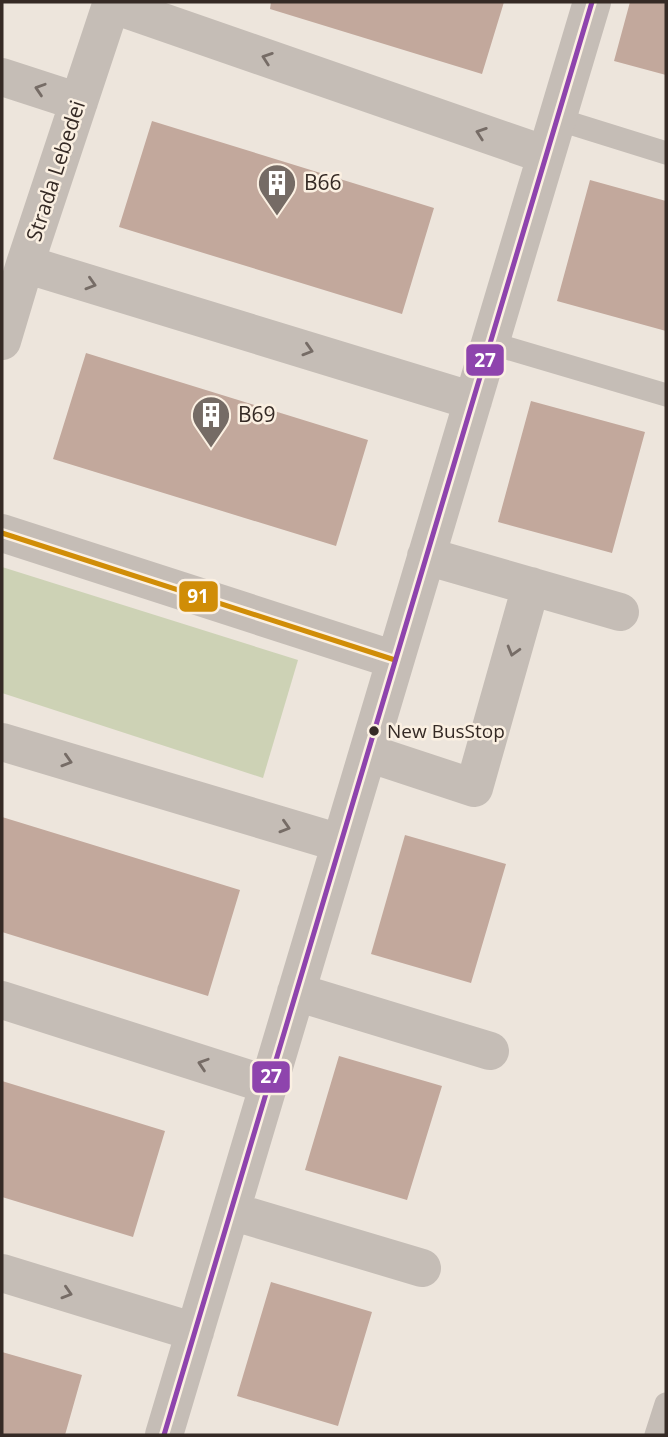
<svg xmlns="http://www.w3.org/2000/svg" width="668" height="1437" font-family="'Open Sans',sans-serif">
	<rect width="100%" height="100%" fill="#ede5dc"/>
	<!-- green -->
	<path fill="#cdd2b5" d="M 2,567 L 298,660 L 263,778 L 2,693 Z"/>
	<!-- building -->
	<path fill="#c2a89c" d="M 271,2 L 504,2 L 482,74 L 270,9 Z
		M 630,2 L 666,2 L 666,75 L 614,61 Z
		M 152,121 L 434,208 L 402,314 L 119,227 Z
		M 590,180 L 666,201 L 666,331 L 557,301 Z
		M 86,353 L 368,440 L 336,546 L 53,459 Z
		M 531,401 L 645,432 L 612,553 L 498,522 Z
		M 2,817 L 240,890 L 208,996 L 2,932 Z
		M 405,835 L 506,864 L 471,983 L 371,954 Z
		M 339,1056 L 442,1086 L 407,1200 L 305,1170 Z
		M 2,1081 L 165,1131 L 133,1237 L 2,1197 Z
		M 271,1282 L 372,1312 L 338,1426 L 237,1396 Z
		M 2,1352 L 82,1375 L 65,1435 L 2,1435 Z"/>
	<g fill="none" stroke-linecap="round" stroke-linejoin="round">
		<!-- lane -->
		<path stroke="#c5bdb6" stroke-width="23" d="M 557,119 L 666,153
			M 490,343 L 666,395
			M 656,1435 L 666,1404"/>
		<!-- street -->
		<path stroke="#c5bdb6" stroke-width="38" d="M 111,4 L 546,155
			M 2,77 L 79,102
			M 25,264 L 473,401
			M 2,341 L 25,264 L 112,2
			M 2,533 L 395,660
			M 426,556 L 620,612
			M 2,742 L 340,843
			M 368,753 L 474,788 L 531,586
			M 296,992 L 490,1051
			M 2,1000 L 268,1085
			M 231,1211 L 422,1268
			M 2,1273 L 195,1332
			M 164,1435 L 592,2"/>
		<!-- bus-1 casing -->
		<g stroke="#fbf0e2" stroke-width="10">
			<path id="bus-1" d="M 2,533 L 395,660"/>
		</g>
		<!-- bus-2 casing -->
		<g stroke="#fbf0e2" stroke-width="10">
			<path id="bus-2" d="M 164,1435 L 592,2"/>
		</g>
		<!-- bus-1 -->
		<use href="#bus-1" stroke="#d08d07" stroke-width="5"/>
		<!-- bus-2 -->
		<use href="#bus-2" stroke="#8e44ad" stroke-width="5"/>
	</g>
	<!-- one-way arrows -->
	<defs><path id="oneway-chevron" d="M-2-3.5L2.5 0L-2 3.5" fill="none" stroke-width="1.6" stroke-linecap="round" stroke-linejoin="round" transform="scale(1.75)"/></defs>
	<g stroke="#766c66">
		<use href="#oneway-chevron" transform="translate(267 58) rotate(-161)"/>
		<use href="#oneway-chevron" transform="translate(40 89) rotate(-162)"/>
		<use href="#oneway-chevron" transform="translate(481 133) rotate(-161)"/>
		<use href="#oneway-chevron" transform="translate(91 284) rotate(17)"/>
		<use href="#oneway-chevron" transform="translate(308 350) rotate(17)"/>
		<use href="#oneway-chevron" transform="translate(513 651) rotate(106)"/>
		<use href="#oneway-chevron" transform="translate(67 761) rotate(17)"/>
		<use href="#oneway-chevron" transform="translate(285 827) rotate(17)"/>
		<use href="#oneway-chevron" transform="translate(203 1064) rotate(-162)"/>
		<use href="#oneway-chevron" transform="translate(67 1293) rotate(17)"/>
	</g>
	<!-- icons -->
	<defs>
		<g id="building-pin" transform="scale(2.0125)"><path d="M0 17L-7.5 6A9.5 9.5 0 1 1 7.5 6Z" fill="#756b65" stroke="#fbf0e2"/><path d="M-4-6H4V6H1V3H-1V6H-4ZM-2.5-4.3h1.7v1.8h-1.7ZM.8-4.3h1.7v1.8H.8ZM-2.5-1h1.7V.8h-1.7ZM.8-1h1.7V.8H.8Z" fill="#fff"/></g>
	</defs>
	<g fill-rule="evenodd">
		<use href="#building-pin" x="277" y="183"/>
		<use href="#building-pin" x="211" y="415"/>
	</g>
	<!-- markers -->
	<circle fill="#352a25" stroke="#fbf0e2" stroke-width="2.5" cx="374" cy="731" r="6"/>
	<g text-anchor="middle" stroke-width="5" stroke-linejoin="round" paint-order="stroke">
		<!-- bus labels -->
		<g font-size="19" fill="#352a25" stroke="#fbf0e2" text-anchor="start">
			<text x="387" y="738">New BusStop</text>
		</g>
		<!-- street labels -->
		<g font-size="21" fill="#352a25" stroke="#fbf0e2">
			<text transform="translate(56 171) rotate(-72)" y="7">Strada Lebedei</text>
		</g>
		<!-- poi labels -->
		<g font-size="21" fill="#352a25" stroke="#fbf0e2" text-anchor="start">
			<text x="304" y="190">B66</text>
			<text x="238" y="422">B69</text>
		</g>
	</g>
	<g stroke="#fbf0e2" stroke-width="2.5">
		<rect x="465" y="343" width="40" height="34" rx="7" fill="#8e44ad"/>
		<rect x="178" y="580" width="41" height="33" rx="7" fill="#d08d07"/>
		<rect x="251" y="1060" width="40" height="34" rx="7" fill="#8e44ad"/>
	</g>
	<g font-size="19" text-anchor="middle" font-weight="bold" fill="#fff">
		<text x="485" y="367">27</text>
		<text x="198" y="603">91</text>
		<text x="271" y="1083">27</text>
	</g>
	<!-- border -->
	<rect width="668" height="1437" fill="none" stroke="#352a25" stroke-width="7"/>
</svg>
